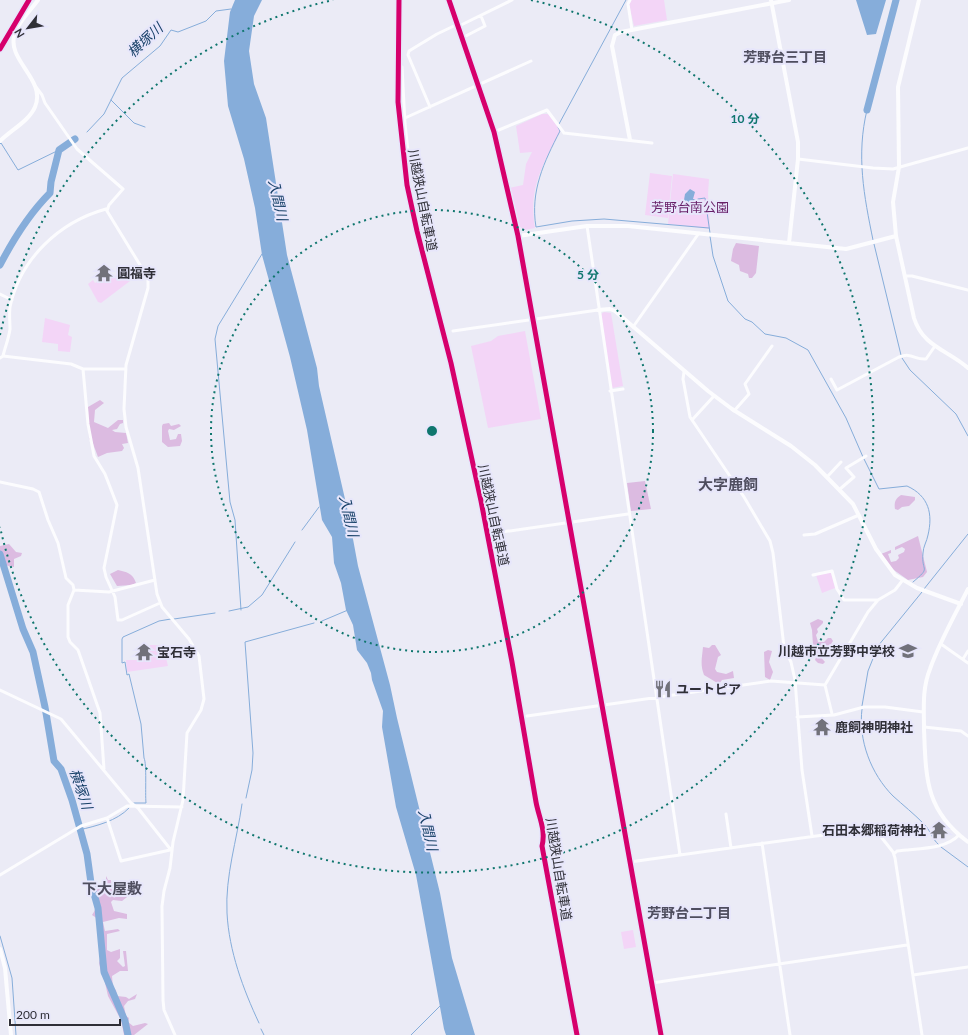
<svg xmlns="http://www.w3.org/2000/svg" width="968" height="1035" font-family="Lato,'Noto Sans JP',sans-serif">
	<rect width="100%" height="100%" fill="#ebebf6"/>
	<!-- green -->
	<path fill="#f3d5f7" d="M 631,0 L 664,0 L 667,20 L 634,26 L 629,4 Z
		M 542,114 L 548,114 L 561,130 C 543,164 528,188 535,228 L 524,230 L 518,225 L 509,188 L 523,185 L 526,164 L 532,152 L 520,153 L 516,126 Z
		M 650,173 L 672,176 L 668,218 L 645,215 Z
		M 673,174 L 709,179 L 708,194 L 710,229 L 668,224 Z
		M 117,275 L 119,279 L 126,275 L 130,281 L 101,303 L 98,302 L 88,284 L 93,280 L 95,283 L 104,278 L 106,281 Z
		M 604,312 L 611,313 L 623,386 L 612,388 L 601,314 Z
		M 45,318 L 70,325 L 68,335 L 72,337 L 70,352 L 58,351 L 58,344 L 42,342 Z
		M 525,331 L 541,419 L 488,428 L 471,346 L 491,341 L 498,336 Z
		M 831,572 L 835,588 L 822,593 L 816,575 Z
		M 150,645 L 163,645 L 168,666 L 127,672 L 126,660 L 149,660 Z
		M 633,930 L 636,947 L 624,949 L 621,932 Z"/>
	<!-- forest -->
	<path fill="#dcbbe1" d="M 736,243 L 759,246 L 756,273 L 752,278 L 749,278 L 748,274 L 740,271 L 739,265 L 731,261 L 733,249 Z
		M 100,400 L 104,403 L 95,410 L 94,422 L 108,428 L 118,420 L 123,420 L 123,423 L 120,424 L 117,429 L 112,430 L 115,432 L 126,433 L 128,443 L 122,444 L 124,448 L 122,451 L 107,453 L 98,457 L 92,441 L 89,439 L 88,407 Z
		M 169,423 L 171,426 L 179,424 L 181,426 L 174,430 L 169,429 L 168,431 L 170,440 L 176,439 L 178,434 L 181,434 L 182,441 L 180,446 L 168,447 L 162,442 L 162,426 L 163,424 Z
		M 645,481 L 651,509 L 631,511 L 627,483 Z
		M 901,495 L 915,497 L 915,500 L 909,506 L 902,507 L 898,510 L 895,509 C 894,503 895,499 901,495 Z
		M 918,536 L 927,572 L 923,577 L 908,580 L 891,568 L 881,554 L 891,550 L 891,553 L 888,554 L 891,562 L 896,561 L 899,558 L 898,555 L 904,552 L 905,549 L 902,547 L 895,550 L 895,547 Z
		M 9,544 L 16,552 L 22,553 L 21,556 L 14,559 L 14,567 L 4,565 L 0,556 L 0,546 Z
		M 118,570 C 126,572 133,573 136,583 L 132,585 L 117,586 L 110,574 Z
		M 818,619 L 823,621 L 823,623 L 817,629 L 818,632 L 816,635 L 818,642 L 824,642 L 828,638 L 831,638 L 833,641 L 829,647 L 819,646 L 818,654 L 825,662 L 823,664 L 818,663 L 815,660 L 817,654 L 814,653 L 816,648 L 813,645 L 812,630 L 810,623 Z
		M 712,645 L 715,645 L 721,655 L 718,657 L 715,669 L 717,672 L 726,674 L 733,671 L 734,678 L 722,680 L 719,684 L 704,675 C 700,665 702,658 703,647 L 709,648 Z
		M 768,650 L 772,651 L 769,662 L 773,672 L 770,680 L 765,677 L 764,652 Z
		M 106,876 L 108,880 L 111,880 L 112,891 L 121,892 L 128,885 L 132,890 L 131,894 L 122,901 L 113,900 L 111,902 L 114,911 L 127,914 L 127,919 L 119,918 L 103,922 L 105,931 L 118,929 L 120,931 L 107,934 L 107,950 L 111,952 L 120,949 L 120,958 L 117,961 L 123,967 L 125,966 L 123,951 L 126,951 L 128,971 L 120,971 L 112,976 L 113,988 L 116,990 L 117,996 L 126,997 L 129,999 L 137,994 L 135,999 L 128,1001 L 124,1006 L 126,1016 L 129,1018 L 128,1022 L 133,1026 L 145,1023 L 148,1024 L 134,1035 L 124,1035 L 121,1020 L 108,996 L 103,974 L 101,972 L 99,963 L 101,955 L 102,932 L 98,919 L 92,915 L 97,907 L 94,896 L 97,893 L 94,882 L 99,884 L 103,890 L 106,888 Z"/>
	<!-- water -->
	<path fill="#86adda" d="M 235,0 L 262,0 L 254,16 L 249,51 L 254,84 L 266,118 L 287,255 L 317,368 L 319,386 L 348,512 L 358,566 L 390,685 L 397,718 L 440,893 L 452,958 L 475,1035 L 446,1035 L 444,1029 L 416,875 L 396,807 L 382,727 L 383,711 L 372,680 L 371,673 L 367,663 L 357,650 L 353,625 L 346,610 L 341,583 L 334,563 L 332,537 L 322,520 L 307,430 L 290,357 L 262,255 L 255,208 L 244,159 L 228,106 L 224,61 L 230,12 Z
		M 856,0 L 886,0 L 876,34 L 867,35 Z
		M 690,189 L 695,192 L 693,199 L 698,199 L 695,206 L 688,205 L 684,200 L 685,194 Z"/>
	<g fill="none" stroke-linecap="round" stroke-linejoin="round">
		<!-- stream -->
		<path stroke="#86adda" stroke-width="1" d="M 111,100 L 134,123 L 145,127
			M 867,110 C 856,155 864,196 873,240
			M 559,124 L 626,0
			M 558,127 L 560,131 C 544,162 530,191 536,227 L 572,221 L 604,219 L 709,228
			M 87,132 L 104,114 L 122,78 L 160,46 L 171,30 L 178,32 L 206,21 L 216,11 L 231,9
			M 0,144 L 1,143 L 18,170 L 59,150
			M 698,199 L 705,198 L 710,233
			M 710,236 L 713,256 L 728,301 L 745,319 L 752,322 L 765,334 L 786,338 L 808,350 L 846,418 L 863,457
			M 874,244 L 901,355
			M 902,358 L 910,370 L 956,414 L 968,436
			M 864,459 L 879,489 L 907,486 C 929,496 933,514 928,535 C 927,541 923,547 923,553 C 921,573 932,566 913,582
			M 302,530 L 319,507
			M 924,589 L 968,534
			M 241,610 L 235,520 L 230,502 L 215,339 L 218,326 L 262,254
			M 229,611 L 248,607 L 262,595 L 295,542
			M 174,619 L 215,613
			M 322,621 L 348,610
			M 862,706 L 868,671 L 878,646 L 922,592
			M 862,709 C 858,740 871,774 893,796 C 903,805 914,814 923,823 C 930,829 931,838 939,845
			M 246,798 L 252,770 L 253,753 L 245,642 L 314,623
			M 134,803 L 146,803 C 145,793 147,764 144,758 L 141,724 L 129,674 L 127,675 L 125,662 L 122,663 L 122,639 L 123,637 L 159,621 L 171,619
			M 242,804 C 237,840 225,876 227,913 C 229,951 243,989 259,1023
			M 79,830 C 96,826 117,821 129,808
			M 941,847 L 968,867
			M 0,936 L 12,978 L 16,1035
			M 261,1029 L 264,1035
			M 411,1035 L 440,1006"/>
		<!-- river -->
		<path stroke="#86adda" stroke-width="7" d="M 867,110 L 896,0
			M 0,265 C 14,238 29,214 50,193 L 51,182 L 59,150 L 75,139
			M 0,554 L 23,629 L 33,652 L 45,707 L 54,761 L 61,769 L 72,800 L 87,854 L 91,883 L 98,908 L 104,972 L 125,1021 L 128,1035"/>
		<!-- street -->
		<path stroke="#fcfcfe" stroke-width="3" d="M 449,0 L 494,132 L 518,236
			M 630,0 L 628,4 L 632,30
			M 459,26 L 512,0
			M 462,38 L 485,26 L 481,16
			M 402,67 L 405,124 L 409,161 L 412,163
			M 36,87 L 42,95 L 45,103 L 77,149 L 123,189 L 109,205 L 107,211 L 148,278 L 148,288 L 126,365 L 124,409 L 126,427 L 138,468 L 157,594 L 162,607 L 189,639 L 199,656 L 204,699 L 201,710 L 187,733 L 183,800 L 173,842 L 170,868 L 164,891 L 162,906 L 163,1000 L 164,1010 L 175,1035
			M 430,107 L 408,55 L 409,51 L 437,34 L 458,24
			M 405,118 L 531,61
			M 494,132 L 547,110 L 564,133 L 652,143
			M 798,159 L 873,168 L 893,169 L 968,148
			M 587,226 L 680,855
			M 905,276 L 912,276 L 968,290
			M 0,294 L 12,300
			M 633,327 L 699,233
			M 453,331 L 598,310
			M 3,356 C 5,347 9,338 10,329 C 10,322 9,315 10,307 C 20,259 59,222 106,209
			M 0,358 L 3,356 L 71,364 L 83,369 L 88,424 L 94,456 L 105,474 L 117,505 L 104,568 L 106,577 L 115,597 L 118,620 L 122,620 L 160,603
			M 83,369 L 126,369
			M 684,372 L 683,379 L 690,417 L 744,497 L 770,541 L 773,553 L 784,647 L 791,662 L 795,680 L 802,770 L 812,836
			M 831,379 L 837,390 L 899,357 C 912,352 914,360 926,359 L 935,346
			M 610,391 L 623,389
			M 734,411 L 749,394 L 745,384 L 772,346
			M 692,420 L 714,396
			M 827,477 L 841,462
			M 0,482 L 33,489 L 39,492 L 48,520 L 58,543 L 66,578 L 73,585 L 74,590 L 68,605 L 68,637 L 70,642 L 78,650 L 100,713 L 104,769
			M 840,489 L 854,477 L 846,468 L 866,456
			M 495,533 L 628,514
			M 804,535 L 815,534 L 859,515
			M 813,575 L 832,571 L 837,589 L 844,600 L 878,600
			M 74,590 L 109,592 L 155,580
			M 941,644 L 968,663
			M 963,659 L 968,651
			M 0,690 L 61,719 L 131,803 L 138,808 L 171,850
			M 832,714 L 825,685 L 868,612 L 878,600 L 895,590 L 902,581
			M 527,716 L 771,681 L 825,685
			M 797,717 L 834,715 L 864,707 L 885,707 L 923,712
			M 924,727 L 961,731 L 968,736
			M 726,814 L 731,848
			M 107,818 L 121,861 L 170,850
			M 762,843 L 790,1035
			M 894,854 L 897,851 C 917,848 945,850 959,835
			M 630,862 L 874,828 L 893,852 L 895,858 L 922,1035
			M 0,875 L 81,826 L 107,818 L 127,806 L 182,807
			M 913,975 L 968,967
			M 652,983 L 907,945"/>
		<!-- secondary -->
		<path stroke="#fcfcfe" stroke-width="4" d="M 771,0 L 798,142 L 798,159 L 789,243
			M 919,0 L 898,87 L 899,167 L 893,202 L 896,236 L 914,318 C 923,347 948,350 968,368
			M 630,140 L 612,46 L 615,35 L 621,32 L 789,0
			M 0,141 C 11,130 29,121 35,107 C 47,79 5,60 15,33 C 19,21 31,10 38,0
			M 598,310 L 610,309 L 615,311 L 708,391 L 732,409 L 791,446 L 815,465 L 853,504 L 876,549 L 895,575 L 917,588 L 961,604
			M 968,589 C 955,615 940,641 930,669 C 922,689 924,708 924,729 C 926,778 925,810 968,842
			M 0,949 L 5,968 L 11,1035
			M 661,1035 L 518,236 L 587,226 L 628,226 L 846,249 L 896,236"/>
		<!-- cycleway casing -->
		<g stroke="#e7e6fb" stroke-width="8">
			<path id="cycleway" d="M 399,0 L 398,102 L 407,185 L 417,231 L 451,363 L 481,501 L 512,662 L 536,802 C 539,818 546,830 542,846 L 577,1035
				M 449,0 L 494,132 L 518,236 L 661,1035
				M 0,49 L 29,0"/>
		</g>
		<!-- cycleway -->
		<use href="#cycleway" stroke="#d6006c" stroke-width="5"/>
	</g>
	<!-- distance rings -->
	<g fill="none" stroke="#0f766e" stroke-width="2" stroke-dasharray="2 4">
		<circle cx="432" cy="431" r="221"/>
		<path d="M0 335A442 442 0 0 1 333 0M531 0A442 442 0 1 1 0 527"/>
	</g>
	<!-- icons -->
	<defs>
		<g id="temple-bare" transform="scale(1.38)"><path d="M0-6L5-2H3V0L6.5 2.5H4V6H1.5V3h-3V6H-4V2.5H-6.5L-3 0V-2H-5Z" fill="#71717a" stroke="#e7e6fb" stroke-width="2.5" paint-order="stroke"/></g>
		<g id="school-bare" transform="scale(1.38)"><path d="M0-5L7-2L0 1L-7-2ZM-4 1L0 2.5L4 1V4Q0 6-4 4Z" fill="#71717a" stroke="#e7e6fb" stroke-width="2.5" paint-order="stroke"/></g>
		<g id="restaurant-bare" transform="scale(1.38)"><path d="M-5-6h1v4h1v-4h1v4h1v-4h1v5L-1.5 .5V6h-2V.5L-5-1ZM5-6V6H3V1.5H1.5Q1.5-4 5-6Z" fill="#71717a" stroke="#e7e6fb" stroke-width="2.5" paint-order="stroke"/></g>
	</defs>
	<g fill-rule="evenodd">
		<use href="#temple-bare" x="104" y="273"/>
		<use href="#school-bare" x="908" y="651"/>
		<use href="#temple-bare" x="144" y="652"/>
		<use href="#restaurant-bare" x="663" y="689"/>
		<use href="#temple-bare" x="822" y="727"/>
		<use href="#temple-bare" x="939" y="830"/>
	</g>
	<g text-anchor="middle" stroke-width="4" stroke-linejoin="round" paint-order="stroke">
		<!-- street labels -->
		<g font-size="13" fill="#2f2f37" stroke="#e7e6fb">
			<text transform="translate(423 200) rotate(79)" y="5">川越狭山自転車道</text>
			<text transform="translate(494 515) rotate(78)" y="5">川越狭山自転車道</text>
			<text transform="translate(559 869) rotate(81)" y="5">川越狭山自転車道</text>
		</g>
		<!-- park labels -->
		<g font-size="13" fill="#671f68" stroke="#e7e6fb">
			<text x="690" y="212">芳野台南公園</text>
		</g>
		<!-- poi labels -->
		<g font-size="13" font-weight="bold" fill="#2f2f37" stroke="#e7e6fb" text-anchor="start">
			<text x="117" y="278">圓福寺</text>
			<text x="895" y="656" text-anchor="end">川越市立芳野中学校</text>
			<text x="157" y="657">宝石寺</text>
			<text x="676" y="694">ユートピア</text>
			<text x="835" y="732">鹿飼神明神社</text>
			<text x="926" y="835" text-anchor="end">石田本郷稲荷神社</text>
		</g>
		<!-- water labels -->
		<g font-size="14" font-style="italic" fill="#174068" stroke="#e7e6fb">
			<text transform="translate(145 40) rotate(-43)" y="5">横塚川</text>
			<text transform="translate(278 200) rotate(77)" y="5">入間川</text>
			<text transform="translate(349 516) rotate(77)" y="5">入間川</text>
			<text transform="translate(81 789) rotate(71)" y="5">横塚川</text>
			<text transform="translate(428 830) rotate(77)" y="5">入間川</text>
		</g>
		<!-- neighbourhood labels -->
		<g font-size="14" font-weight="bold" fill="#4f4e5f" stroke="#e7e6fb">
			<text x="785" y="62">芳野台三丁目</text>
			<text x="689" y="918">芳野台二丁目</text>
		</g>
		<!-- quarter labels -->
		<g font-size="15" font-weight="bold" fill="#4f4e5f" stroke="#e7e6fb">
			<text x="728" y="490">大字鹿飼</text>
			<text x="112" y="894">下大屋敷</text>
		</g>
	</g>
	<circle cx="432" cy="431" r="6" fill="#0f766e" stroke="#e7e6fb" stroke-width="2"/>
	<g font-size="12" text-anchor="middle" font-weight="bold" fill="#0f766e" stroke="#e7e6fb" stroke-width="4" stroke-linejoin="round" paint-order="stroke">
		<text x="745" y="123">10 分</text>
		<text x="588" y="279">5 分</text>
	</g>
	<!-- north arrow -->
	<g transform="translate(28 28) rotate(239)" stroke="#e7e6fb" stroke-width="3" paint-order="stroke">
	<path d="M0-3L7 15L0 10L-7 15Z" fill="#2f2f37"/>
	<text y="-6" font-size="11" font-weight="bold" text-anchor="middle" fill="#2f2f37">N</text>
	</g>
	<!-- scale -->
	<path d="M10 1019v6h110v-6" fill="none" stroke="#2f2f37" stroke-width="2"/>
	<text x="16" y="1019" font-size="12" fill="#2f2f37" stroke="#e7e6fb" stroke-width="3" paint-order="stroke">200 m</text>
</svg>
